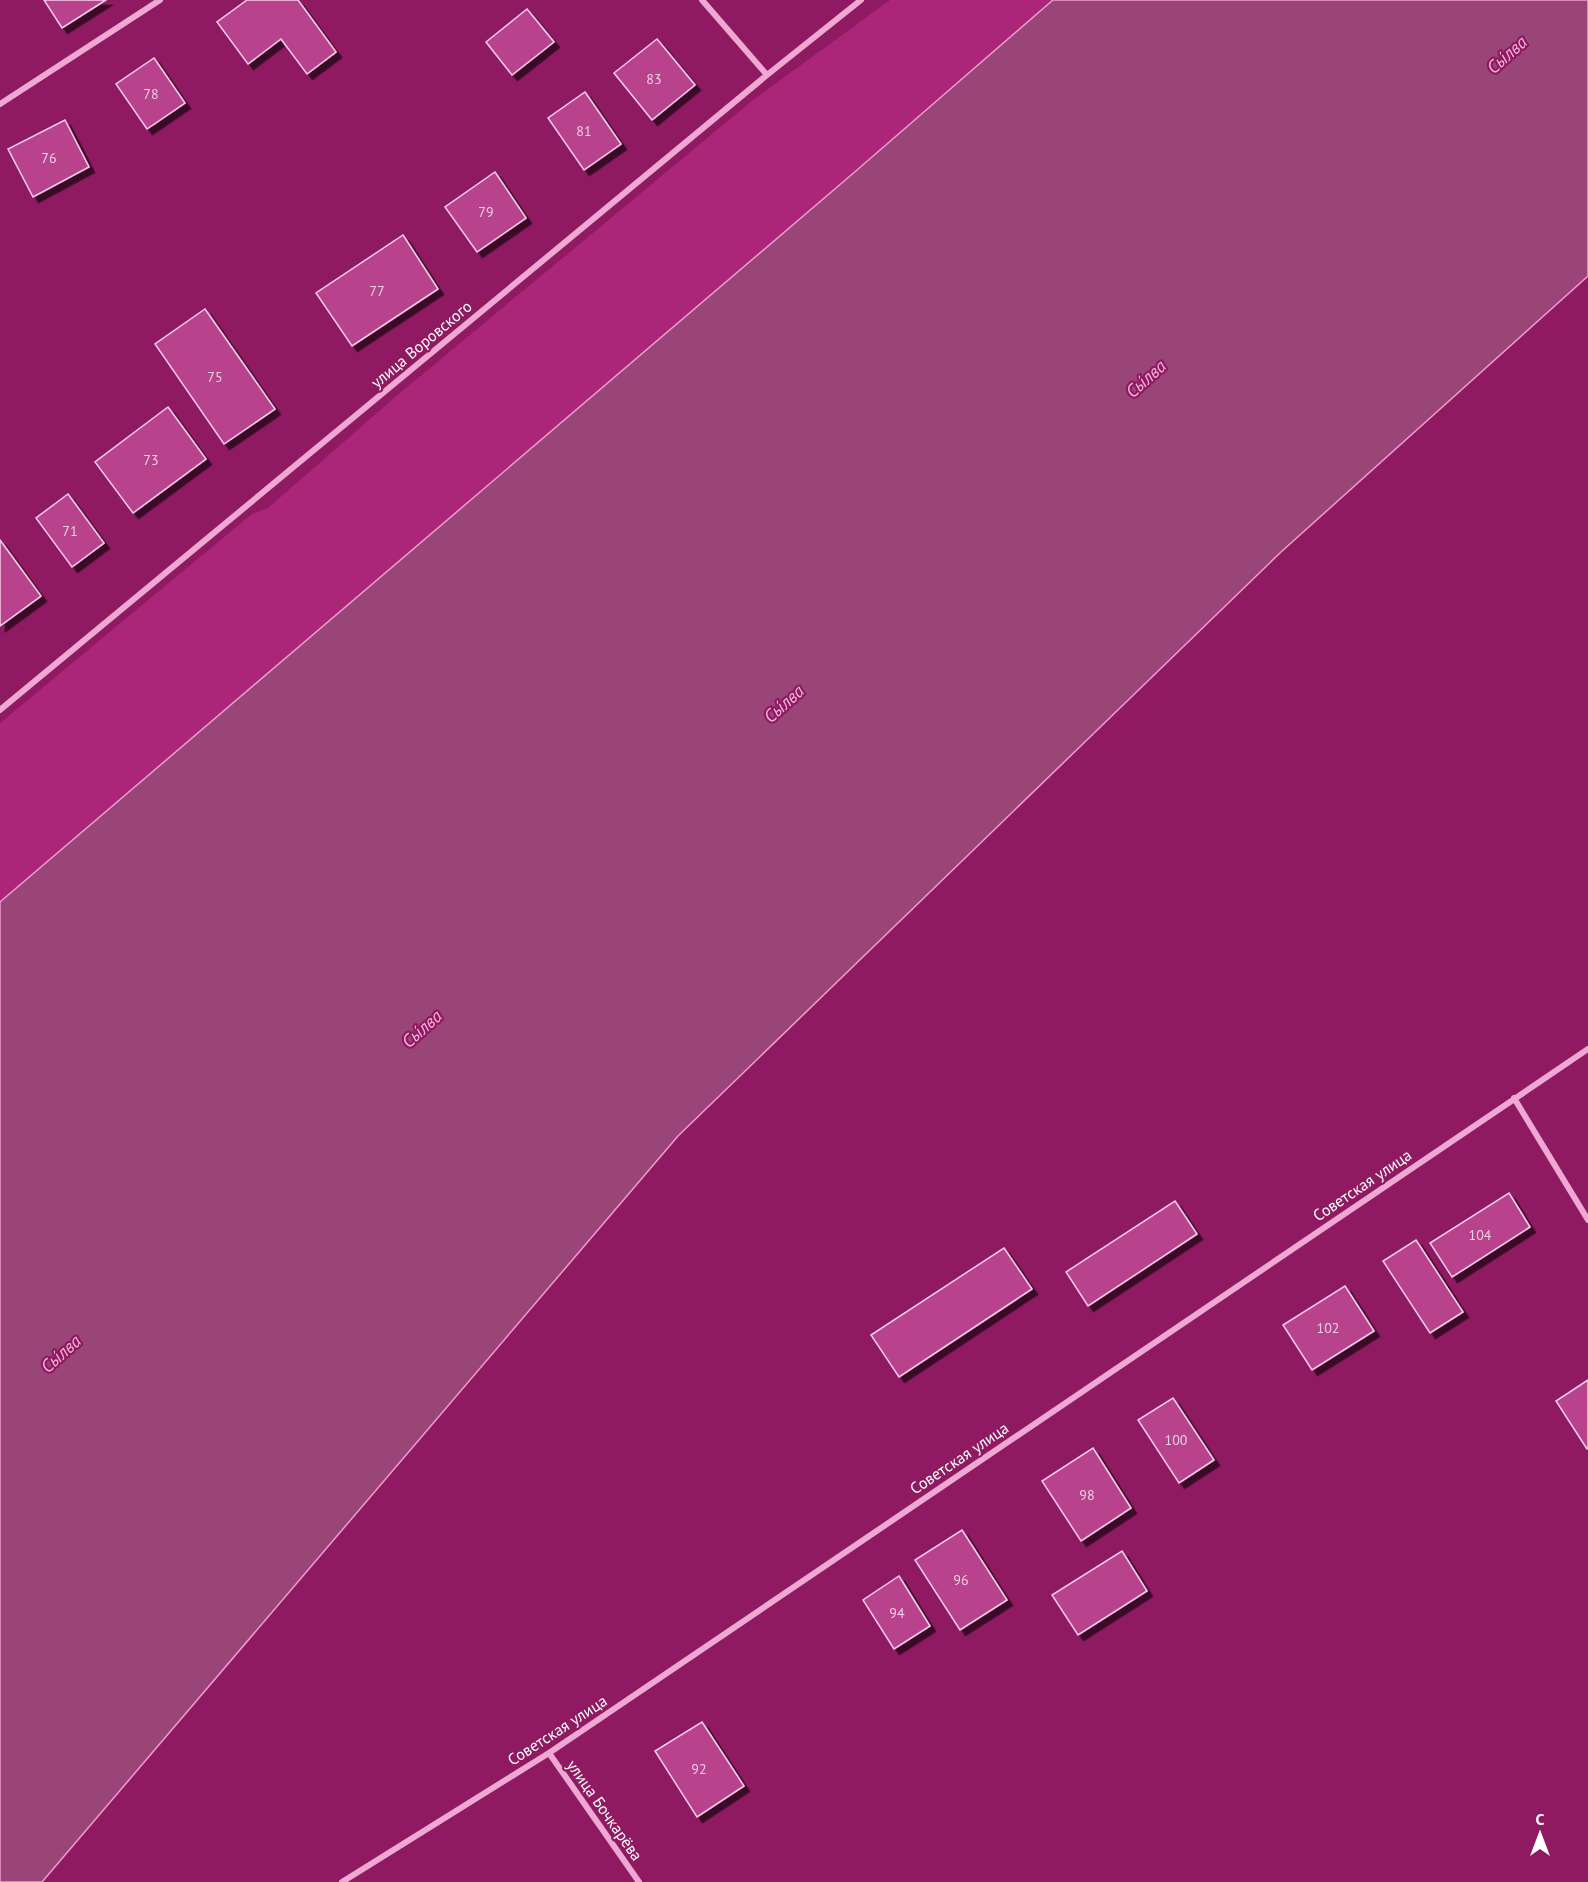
<svg xmlns="http://www.w3.org/2000/svg" width="1588" height="1882" font-family="'PT Sans',sans-serif">
	<defs>
		<filter id="shadow"><feDropShadow dx="5.5" dy="5.5" stdDeviation="0" flood-color="#0009"/></filter>
	</defs>
	<rect width="100%" height="100%" fill="#901a61"/>
	<!-- green -->
	<path fill="#ab2578" d="M 890,0 L 1053,0 L 857,170 L 0,902 L 0,723 L 252,514 L 268,508 L 394,398 L 753,100 Z"/>
	<!-- water -->
	<path fill="#9a4578" stroke="#f19bd1" stroke-width="1.5" d="M 1053,0 L 1588,0 L 1588,276 L 1281,552 L 678,1136 L 42,1882 L 0,1882 L 0,902 L 857,170 Z"/>
	<!-- building -->
	<path fill="#b8428b" stroke="#faceea" stroke-width="1.5" filter="url(#shadow)" d="M 44,0 L 106,0 L 62,28 Z
		M 247,0 L 298,0 L 336,52 L 307,74 L 281,39 L 248,64 L 217,22 Z
		M 527,9 L 554,42 L 512,75 L 486,42 Z
		M 657,39 L 695,85 L 652,120 L 614,73 Z
		M 154,58 L 185,103 L 147,129 L 116,84 Z
		M 585,92 L 621,144 L 584,170 L 548,118 Z
		M 65,120 L 89,167 L 33,197 L 8,149 Z
		M 495,172 L 526,218 L 477,252 L 445,207 Z
		M 403,235 L 438,289 L 352,346 L 316,293 Z
		M 205,309 L 275,409 L 224,444 L 155,344 Z
		M 168,407 L 206,459 L 133,513 L 95,462 Z
		M 68,494 L 104,543 L 72,567 L 36,518 Z
		M 0,540 L 41,596 L 0,626 Z
		M 1509,1193 L 1530,1227 L 1452,1277 L 1430,1243 Z
		M 1175,1201 L 1197,1234 L 1088,1306 L 1066,1272 Z
		M 1416,1240 L 1463,1312 L 1430,1333 L 1383,1261 Z
		M 1004,1248 L 1032,1289 L 899,1377 L 871,1335 Z
		M 1345,1286 L 1374,1331 L 1312,1370 L 1283,1325 Z
		M 1588,1380 L 1588,1448 L 1587,1449 L 1556,1401 Z
		M 1173,1398 L 1214,1460 L 1179,1483 L 1138,1420 Z
		M 1093,1448 L 1131,1508 L 1081,1541 L 1042,1481 Z
		M 962,1530 L 1007,1600 L 960,1630 L 915,1560 Z
		M 1122,1551 L 1147,1591 L 1078,1635 L 1052,1595 Z
		M 899,1576 L 930,1626 L 894,1649 L 863,1600 Z
		M 702,1722 L 744,1786 L 697,1817 L 655,1751 Z"/>
	<g fill="none" stroke-linecap="round" stroke-linejoin="round">
		<!-- minor -->
		<path stroke="#efa8d4" stroke-width="6" d="M 702,0 L 767,75
			M 0,104 L 160,0
			M 0,710 L 767,75 L 861,0
			M 1514,1098 L 1588,1220
			M 549,1753 L 639,1882
			M 342,1882 L 549,1753 L 1588,1049"/>
	</g>
	<g text-anchor="middle" stroke-width="4.5" stroke-linejoin="round" paint-order="stroke">
		<!-- number labels -->
		<g font-size="14" fill="#edd0e2">
			<text x="654" y="84">83</text>
			<text x="151" y="99">78</text>
			<text x="584" y="136">81</text>
			<text x="49" y="163">76</text>
			<text x="486" y="217">79</text>
			<text x="377" y="296">77</text>
			<text x="215" y="382">75</text>
			<text x="151" y="465">73</text>
			<text x="70" y="536">71</text>
			<text x="1480" y="1240">104</text>
			<text x="1328" y="1333">102</text>
			<text x="1176" y="1445">100</text>
			<text x="1087" y="1500">98</text>
			<text x="961" y="1585">96</text>
			<text x="897" y="1618">94</text>
			<text x="699" y="1774">92</text>
		</g>
		<!-- street labels -->
		<g font-size="16" fill="#fff" stroke="#901a61">
			<text transform="translate(421 344) rotate(-40)" y="6">улица Воровского</text>
			<text transform="translate(1362 1185) rotate(-34)" y="6">Советская улица</text>
			<text transform="translate(959 1458) rotate(-34)" y="6">Советская улица</text>
			<text transform="translate(557 1730) rotate(-33)" y="6">Советская улица</text>
			<text transform="translate(605 1810) rotate(55)" y="6">улица Бочкарёва</text>
		</g>
		<!-- water labels -->
		<g font-size="18" font-style="italic" fill="#f6b4dd" stroke="#901a61">
			<text transform="translate(1507 55) rotate(-42)" y="6">Сы́лва</text>
			<text transform="translate(1146 379) rotate(-42)" y="6">Сы́лва</text>
			<text transform="translate(784 704) rotate(-42)" y="6">Сы́лва</text>
			<text transform="translate(422 1029) rotate(-42)" y="6">Сы́лва</text>
			<text transform="translate(61 1354) rotate(-42)" y="6">Сы́лва</text>
		</g>
	</g>
	<!-- north arrow -->
	<g transform="translate(1540 1834)" stroke="#901a61" stroke-width="4.5" paint-order="stroke">
	<path d="M0-4.5L10 22L0 15L-10 22Z" fill="#ffffff"/>
	<text y="-9" font-size="16" font-weight="bold" text-anchor="middle" fill="#ffffff">С</text>
	</g>
</svg>
